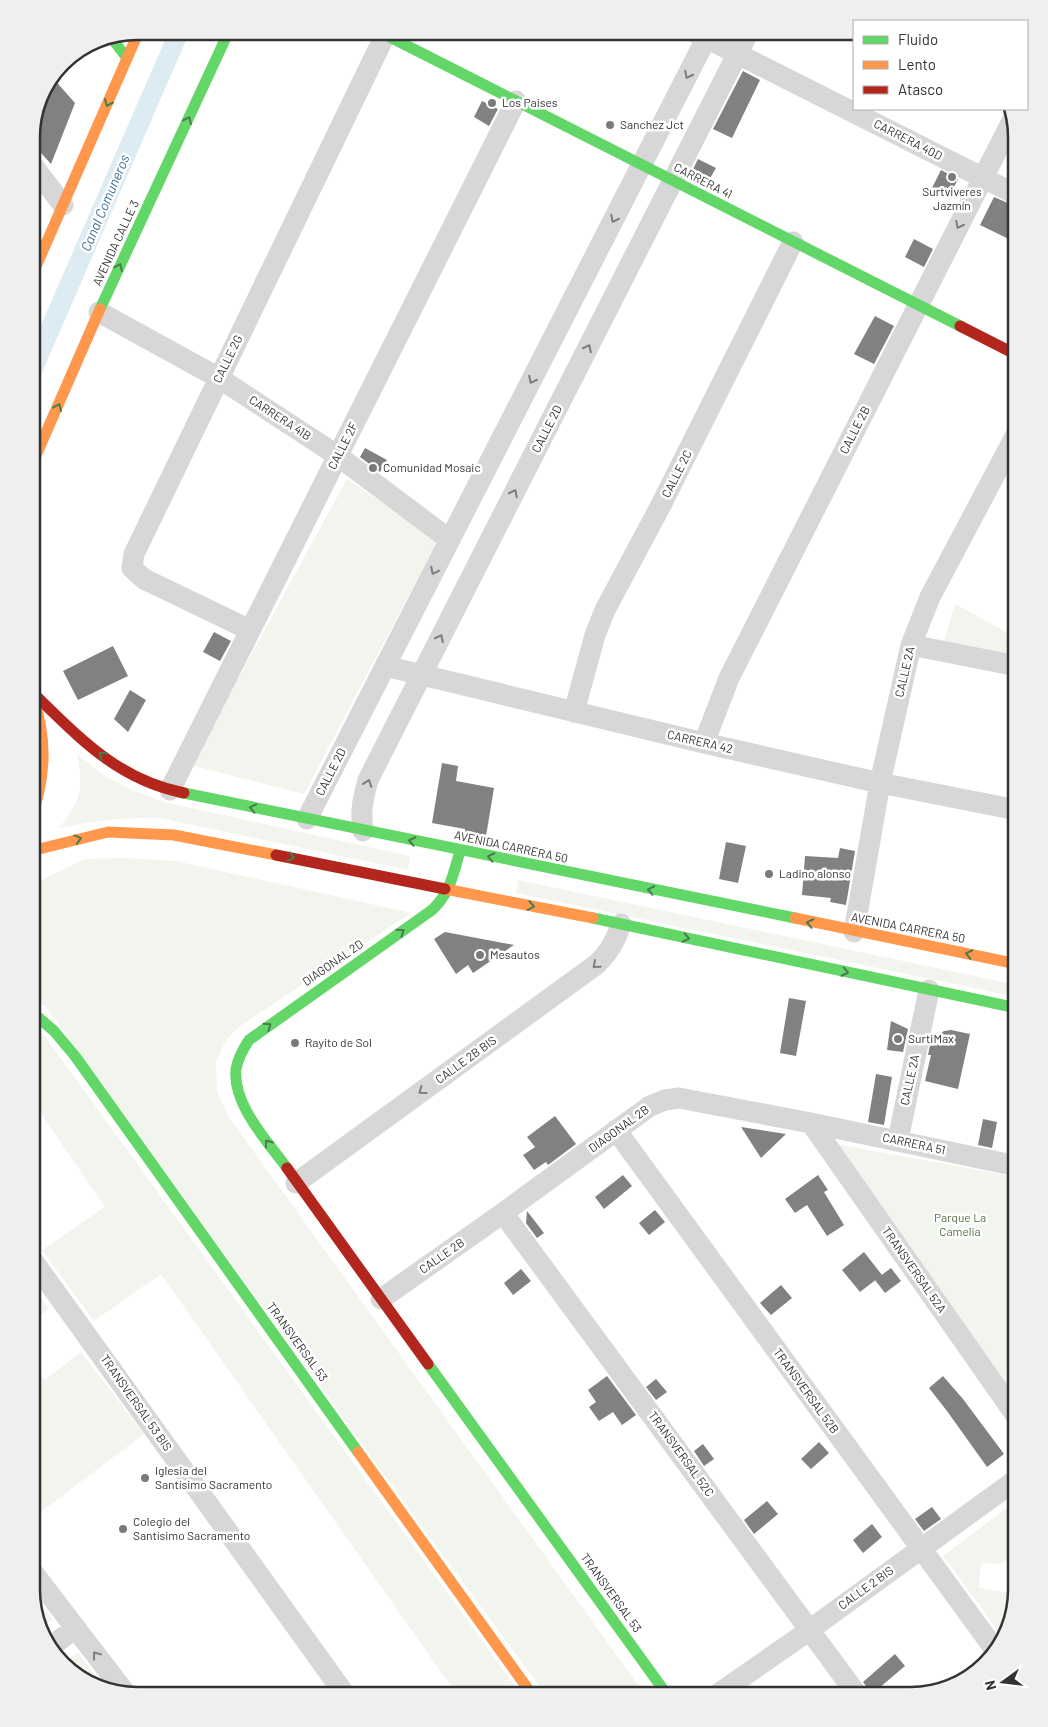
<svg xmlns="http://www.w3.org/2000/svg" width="1048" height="1727" font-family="Barlow,sans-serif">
	<rect width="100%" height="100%" fill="#fff"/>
	<!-- green -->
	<path fill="#f1f5ed" d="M 347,479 L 438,540 L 304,794 L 191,765 Z
		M 955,604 L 1017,638 L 1017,658 L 944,641 Z
		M 77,754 L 105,776 L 132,790 L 164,802 L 410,856 L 408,870 L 160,818 C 124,817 94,821 59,828 C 81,801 84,788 77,754 Z
		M 123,858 L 176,861 L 411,913 L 240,1026 L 226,1040 L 216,1062 L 217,1091 L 228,1116 L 646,1696 L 547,1696 L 442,1554 L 46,1007 L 31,997 L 31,885 L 85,859 Z
		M 518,880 L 1017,985 L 1017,997 L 516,893 Z
		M 31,1024 L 44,1035 L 522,1696 L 458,1696 L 161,1274 L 94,1321 L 42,1250 L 105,1207 L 31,1099 Z
		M 835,1144 L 1017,1177 L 1017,1402 Z
		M 31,1285 L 49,1309 L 31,1323 Z
		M 81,1352 L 144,1434 L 31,1519 L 31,1362 L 45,1380 Z
		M 1012,1504 L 1017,1511 L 1017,1552 L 1001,1564 L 981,1563 L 979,1588 L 1016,1594 L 1003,1637 L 943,1556 Z
		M 31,1590 L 53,1619 L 40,1629 Z
		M 78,1652 L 104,1687 L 78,1678 L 64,1662 Z"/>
	<!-- water -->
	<path fill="#ddebf3" d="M 169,31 L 190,31 L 31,398 L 31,348 Z"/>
	<!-- building -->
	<path fill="#818181" d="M 743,71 L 760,80 L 732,138 L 713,129 Z
		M 52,77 L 75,103 L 51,164 L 31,142 L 31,130 L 39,96 Z
		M 482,101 L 498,109 L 489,126 L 474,117 Z
		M 698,159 L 716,168 L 709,180 L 692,171 Z
		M 941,170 L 958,179 L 949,197 L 932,188 Z
		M 994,197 L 1017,207 L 1017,243 L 980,225 Z
		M 914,239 L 933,249 L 924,267 L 905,257 Z
		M 875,316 L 894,326 L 874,364 L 854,354 Z
		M 365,448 L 387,460 L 380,472 L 360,457 Z
		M 214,632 L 231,641 L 220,661 L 203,652 Z
		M 113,646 L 128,676 L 78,700 L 63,671 Z
		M 130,690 L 146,700 L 128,732 L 114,719 Z
		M 442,763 L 458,766 L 456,781 L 494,788 L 486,836 L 465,832 L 465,829 L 432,823 Z
		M 726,842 L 746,846 L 738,883 L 719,879 Z
		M 840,848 L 855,851 L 846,905 L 830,902 L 831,898 L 802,895 L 805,856 L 838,858 Z
		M 445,932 L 514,945 L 473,973 L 468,965 L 456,974 L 434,939 Z
		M 789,998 L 806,1001 L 796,1056 L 780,1053 Z
		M 891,1021 L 908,1029 L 903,1052 L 887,1050 Z
		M 951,1030 L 970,1034 L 958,1089 L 925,1081 L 931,1055 L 928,1055 L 931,1040 L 944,1031 Z
		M 876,1074 L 892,1077 L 884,1125 L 868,1122 Z
		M 555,1116 L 576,1144 L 548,1165 L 546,1162 L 534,1170 L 523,1155 L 535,1147 L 527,1137 Z
		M 983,1119 L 997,1122 L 992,1148 L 978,1145 Z
		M 741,1127 L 786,1134 L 761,1158 Z
		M 623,1175 L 632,1186 L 604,1209 L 595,1197 Z
		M 818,1175 L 828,1190 L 824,1192 L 844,1225 L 827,1236 L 807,1205 L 795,1213 L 785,1199 Z
		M 655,1210 L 665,1222 L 649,1235 L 639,1223 Z
		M 527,1211 L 544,1233 L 537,1238 L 526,1223 Z
		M 864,1252 L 882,1275 L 860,1292 L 842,1270 Z
		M 891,1268 L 901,1281 L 885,1293 L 875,1280 Z
		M 521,1269 L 531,1281 L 513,1295 L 504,1283 Z
		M 781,1285 L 792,1298 L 771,1315 L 760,1303 Z
		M 607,1376 L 636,1415 L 622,1425 L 613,1412 L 599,1421 L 589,1407 L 596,1402 L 588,1390 Z
		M 943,1376 L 963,1399 L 1004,1454 L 987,1467 L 947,1411 L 929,1388 Z
		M 656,1379 L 667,1392 L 656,1400 L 646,1387 Z
		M 819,1442 L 829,1453 L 811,1469 L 801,1459 Z
		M 703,1444 L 714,1459 L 704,1466 L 694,1451 Z
		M 767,1501 L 778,1514 L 754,1534 L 744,1520 Z
		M 932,1507 L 941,1519 L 924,1531 L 915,1519 Z
		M 872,1524 L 882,1537 L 863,1553 L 853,1540 Z
		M 895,1654 L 905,1666 L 872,1694 L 863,1682 Z"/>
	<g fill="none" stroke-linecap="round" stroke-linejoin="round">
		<!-- street -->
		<path stroke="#d7d7d7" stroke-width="21" d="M 692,31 L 1017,195
			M 31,163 L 63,205
			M 99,312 L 219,378 L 338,456 L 450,540
			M 250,630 L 144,579 L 132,568 L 134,554 L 387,31
			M 911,645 L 1017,666
			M 385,666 L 704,743 L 880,783 L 1017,810
			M 574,712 L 595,635 L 605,610 L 661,505 L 793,242
			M 704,743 L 729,678 L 1013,119
			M 170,790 L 516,101
			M 307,819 L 710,31
			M 363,831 C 360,810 363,799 368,780 L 749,31
			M 854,932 L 880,783 L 911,645 L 930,597 L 1017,433
			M 811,1123 L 1017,1417
			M 616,1130 L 996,1651
			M 898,1140 L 929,990
			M 296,1183 L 597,964 C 609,952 616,941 621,924
			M 503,1213 L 858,1696
			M 31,1258 L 346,1696
			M 381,1299 L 503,1213 L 650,1106 L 665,1100 L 679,1098 L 811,1123 L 1017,1166
			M 31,1570 L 126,1694
			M 52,1648 L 54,1644 L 76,1628
			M 715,1696 L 797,1639 L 1017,1479"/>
		<!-- fast -->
		<path stroke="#63d668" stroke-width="11" d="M 378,31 L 960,326
			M 110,36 L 127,58
			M 100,309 L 229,31
			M 184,793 L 795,918
			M 593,918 L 1017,1008
			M 31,1011 L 54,1031 L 75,1056 L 358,1452
			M 287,1168 C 268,1142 232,1104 236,1069 C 238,1058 243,1049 249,1040 L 432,910 C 451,892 453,874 460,851
			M 428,1364 L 668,1696"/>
		<!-- slow -->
		<path stroke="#ff974d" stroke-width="11" d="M 31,278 L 139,31
			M 31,467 L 100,309
			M 31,819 C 47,773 47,738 32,692
			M 31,851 L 108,832 L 174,835 L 276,855
			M 445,889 L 593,918
			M 795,918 L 1017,964
			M 358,1452 L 533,1696"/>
		<!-- jam -->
		<path stroke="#b3261e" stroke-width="11" d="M 960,326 L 1017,355
			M 31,691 C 79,737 116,779 184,793
			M 276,855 L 445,889
			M 287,1168 L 428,1364"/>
	</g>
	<!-- one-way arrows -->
	<defs><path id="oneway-chevron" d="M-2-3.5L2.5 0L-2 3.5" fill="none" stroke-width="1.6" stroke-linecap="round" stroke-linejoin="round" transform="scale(1.25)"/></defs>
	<g stroke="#7d7d7d">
		<use href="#oneway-chevron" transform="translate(688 75) rotate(117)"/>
		<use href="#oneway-chevron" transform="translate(614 219) rotate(117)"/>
		<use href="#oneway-chevron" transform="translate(959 225) rotate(117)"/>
		<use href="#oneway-chevron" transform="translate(588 348) rotate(-63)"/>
		<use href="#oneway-chevron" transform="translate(532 380) rotate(117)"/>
		<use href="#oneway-chevron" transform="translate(514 493) rotate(-63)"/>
		<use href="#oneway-chevron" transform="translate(434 571) rotate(117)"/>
		<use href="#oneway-chevron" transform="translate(440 638) rotate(-63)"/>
		<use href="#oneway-chevron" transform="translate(368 783) rotate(-70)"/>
		<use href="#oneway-chevron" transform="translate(596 965) rotate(139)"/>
		<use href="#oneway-chevron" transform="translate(422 1091) rotate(144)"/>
		<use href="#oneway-chevron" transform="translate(96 1655) rotate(-127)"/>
	</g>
	<g stroke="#497c4b">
		<use href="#oneway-chevron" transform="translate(108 103) rotate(114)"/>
		<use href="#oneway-chevron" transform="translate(188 120) rotate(-65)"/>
		<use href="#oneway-chevron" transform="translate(119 267) rotate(-65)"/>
		<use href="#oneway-chevron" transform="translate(58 407) rotate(-67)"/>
		<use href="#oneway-chevron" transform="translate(102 755) rotate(-143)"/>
		<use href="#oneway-chevron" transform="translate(253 808) rotate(-168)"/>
		<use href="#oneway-chevron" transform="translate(78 839) rotate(-15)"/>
		<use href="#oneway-chevron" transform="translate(412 841) rotate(-168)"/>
		<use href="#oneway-chevron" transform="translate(291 857) rotate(12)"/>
		<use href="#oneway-chevron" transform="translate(491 857) rotate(-168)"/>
		<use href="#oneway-chevron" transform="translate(651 890) rotate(-168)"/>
		<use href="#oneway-chevron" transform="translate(531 906) rotate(11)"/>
		<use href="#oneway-chevron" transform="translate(810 923) rotate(-168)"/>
		<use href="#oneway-chevron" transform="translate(401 932) rotate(-35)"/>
		<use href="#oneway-chevron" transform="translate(686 938) rotate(12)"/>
		<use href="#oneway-chevron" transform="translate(969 954) rotate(-168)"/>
		<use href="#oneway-chevron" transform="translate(845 972) rotate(12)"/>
		<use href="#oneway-chevron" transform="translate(268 1026) rotate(-35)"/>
		<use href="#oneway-chevron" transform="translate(268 1143) rotate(-125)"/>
	</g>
	<!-- markers -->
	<g fill="#7a7a7a" stroke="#fff" stroke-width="2">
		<circle cx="492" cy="103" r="5"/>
		<circle cx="610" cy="125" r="5"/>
		<circle cx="952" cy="177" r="5"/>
		<circle cx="373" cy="468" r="5"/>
		<circle cx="769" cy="874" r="5"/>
		<circle cx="480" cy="955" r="5"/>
		<circle cx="898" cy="1039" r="5"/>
		<circle cx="295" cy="1043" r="5"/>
		<circle cx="145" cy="1478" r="5"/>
		<circle cx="123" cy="1529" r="5"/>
	</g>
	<g text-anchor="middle" stroke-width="5" stroke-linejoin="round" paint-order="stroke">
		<!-- poi labels -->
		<g font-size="12" fill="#333" stroke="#fff" text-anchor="start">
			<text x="502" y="107">Los Paises</text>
			<text x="620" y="129">Sanchez Jct</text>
			<text x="952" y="196" text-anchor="middle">Surtviveres<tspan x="952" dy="14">Jazmín</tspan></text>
			<text x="383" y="472">Comunidad Mosaic</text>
			<text x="779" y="878">Ladino alonso</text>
			<text x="490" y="959">Mesautos</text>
			<text x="908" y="1043">SurtiMax</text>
			<text x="305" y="1047">Rayito de Sol</text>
			<text x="155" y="1475">Iglesia del<tspan x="155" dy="14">Santísimo Sacramento</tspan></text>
			<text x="133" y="1526">Colegio del<tspan x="133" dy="14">Santísimo Sacramento</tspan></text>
		</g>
		<!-- street labels -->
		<g font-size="12" fill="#333" stroke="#fff">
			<text transform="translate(908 140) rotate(27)" y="4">CARRERA 40D</text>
			<text transform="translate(703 181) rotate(27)" y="4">CARRERA 41</text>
			<text transform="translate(116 243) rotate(-65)" y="4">AVENIDA CALLE 3</text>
			<text transform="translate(228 359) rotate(-64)" y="4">CALLE 2G</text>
			<text transform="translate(280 418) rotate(33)" y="4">CARRERA 41B</text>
			<text transform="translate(547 429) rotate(-63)" y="4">CALLE 2D</text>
			<text transform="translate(855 430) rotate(-63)" y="4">CALLE 2B</text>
			<text transform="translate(343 446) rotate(-63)" y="4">CALLE 2F</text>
			<text transform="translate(677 474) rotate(-63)" y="4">CALLE 2C</text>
			<text transform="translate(905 672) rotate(-77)" y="4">CALLE 2A</text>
			<text transform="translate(700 742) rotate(13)" y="4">CARRERA 42</text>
			<text transform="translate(331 772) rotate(-63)" y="4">CALLE 2D</text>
			<text transform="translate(511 847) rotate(12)" y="4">AVENIDA CARRERA 50</text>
			<text transform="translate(908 928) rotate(11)" y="4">AVENIDA CARRERA 50</text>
			<text transform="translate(333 963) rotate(-35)" y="4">DIAGONAL 2D</text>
			<text transform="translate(466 1060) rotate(-36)" y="4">CALLE 2B BIS</text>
			<text transform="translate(910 1080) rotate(-78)" y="4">CALLE 2A</text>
			<text transform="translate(619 1129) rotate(-36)" y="4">DIAGONAL 2B</text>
			<text transform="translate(914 1144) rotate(12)" y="4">CARRERA 51</text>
			<text transform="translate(442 1256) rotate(-35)" y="4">CALLE 2B</text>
			<text transform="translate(914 1270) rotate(55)" y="4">TRANSVERSAL 52A</text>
			<text transform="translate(297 1342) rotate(54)" y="4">TRANSVERSAL 53</text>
			<text transform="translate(806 1391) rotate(54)" y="4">TRANSVERSAL 52B</text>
			<text transform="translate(136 1403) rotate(55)" y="4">TRANSVERSAL 53 BIS</text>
			<text transform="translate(681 1454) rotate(54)" y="4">TRANSVERSAL 52C</text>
			<text transform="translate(866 1588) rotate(-36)" y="4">CALLE 2 BIS</text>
			<text transform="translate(611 1593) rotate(54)" y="4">TRANSVERSAL 53</text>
		</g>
		<!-- park labels -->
		<g font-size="12" fill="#56703f" stroke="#fff">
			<text x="960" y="1222">Parque La<tspan x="960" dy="14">Camelia</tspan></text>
		</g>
		<!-- water labels -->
		<g font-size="14" font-style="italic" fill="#3f7597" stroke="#fff">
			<text transform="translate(105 203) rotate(-67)" y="5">Canal Comuneros</text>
		</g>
	</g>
	<!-- crop -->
	<path d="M0 0H1048V1727H0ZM137 40H911A97 97 0 0 1 1008 137V1590A97 97 0 0 1 911 1687H137A97 97 0 0 1 40 1590V137A97 97 0 0 1 137 40Z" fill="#efefef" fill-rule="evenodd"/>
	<path fill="none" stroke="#333" stroke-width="2.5" d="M137 40H911A97 97 0 0 1 1008 137V1590A97 97 0 0 1 911 1687H137A97 97 0 0 1 40 1590V137A97 97 0 0 1 137 40Z"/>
	<!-- legend -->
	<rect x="853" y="20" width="175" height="90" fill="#ffffff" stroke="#adadad"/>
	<rect x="863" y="36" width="25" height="8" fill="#63d668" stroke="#adadad"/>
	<text x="898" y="45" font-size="15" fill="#333333">Fluido</text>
	<rect x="863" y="61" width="25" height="8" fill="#ff974d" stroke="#adadad"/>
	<text x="898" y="70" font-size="15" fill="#333333">Lento</text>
	<rect x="863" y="86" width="25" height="8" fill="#b3261e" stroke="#adadad"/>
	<text x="898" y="95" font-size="15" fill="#333333">Atasco</text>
	<!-- north arrow -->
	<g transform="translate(1003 1682) rotate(255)" stroke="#ffffff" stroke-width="4" paint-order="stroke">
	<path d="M0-4L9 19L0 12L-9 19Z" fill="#333333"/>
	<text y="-8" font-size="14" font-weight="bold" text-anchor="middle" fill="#333333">N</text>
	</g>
</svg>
